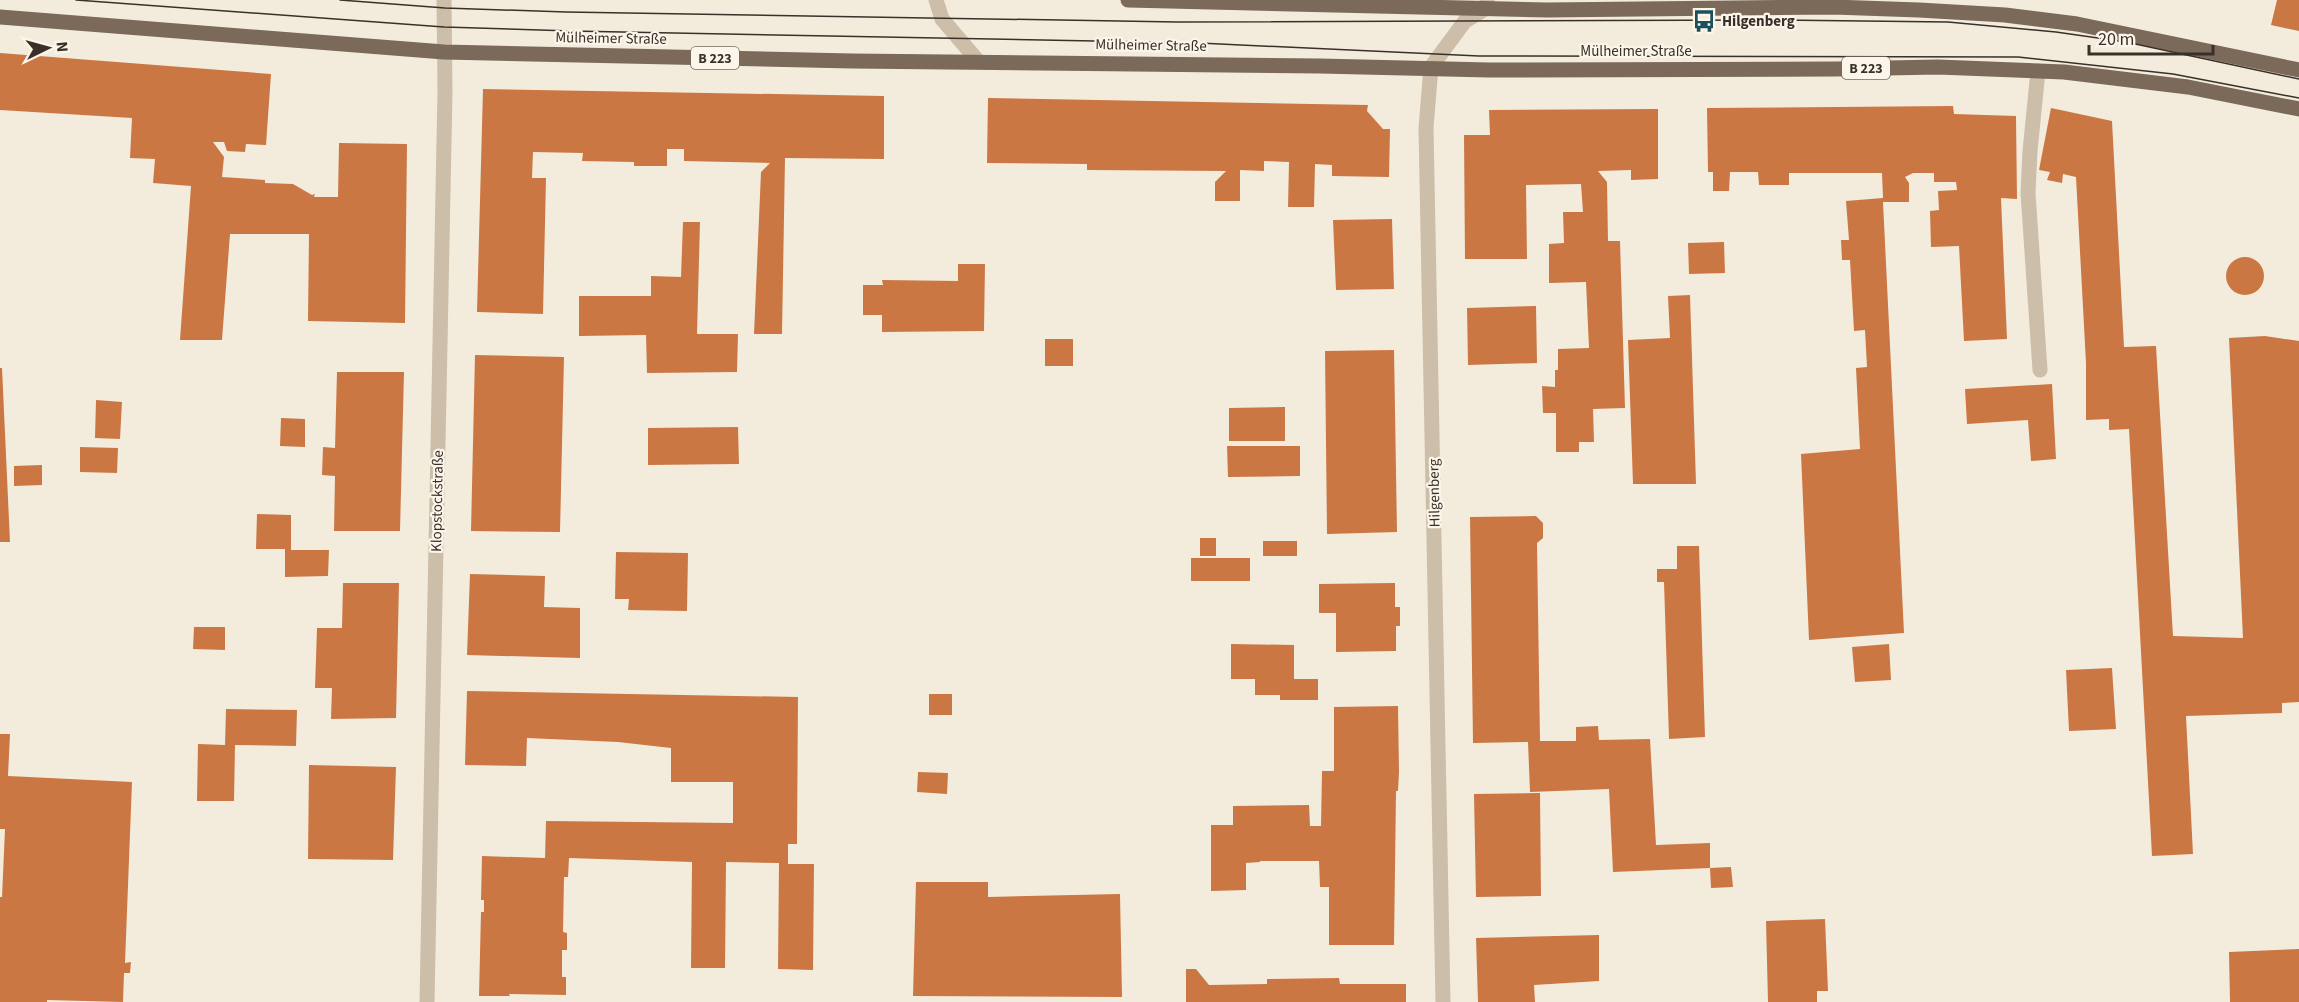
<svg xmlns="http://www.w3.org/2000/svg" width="2299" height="1002" font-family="'Source Sans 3',sans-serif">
	<rect width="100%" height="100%" fill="#f3ecdd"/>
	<!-- building -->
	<path fill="#cb7743" d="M 2277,0 L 2299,0 L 2299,31 L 2271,25 Z
		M 0,53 L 271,74 L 266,145 L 246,144 L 245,152 L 227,151 L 224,142 L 213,142 L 224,157 L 222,177 L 265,180 L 265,183 L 293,184 L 312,195 L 315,194 L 314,197 L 338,197 L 339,143 L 407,144 L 405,323 L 308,321 L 309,234 L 230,234 L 222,340 L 180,340 L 191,186 L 153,183 L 155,159 L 130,158 L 132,118 L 0,110 Z
		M 483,89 L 884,96 L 884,159 L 785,158 L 782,334 L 754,334 L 761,172 L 770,163 L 684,161 L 684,149 L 667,149 L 667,166 L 634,166 L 634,162 L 582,161 L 583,153 L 533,152 L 532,178 L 546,178 L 543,314 L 477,312 Z
		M 988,98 L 1368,105 L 1367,111 L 1383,129 L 1390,129 L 1389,177 L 1332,176 L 1332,165 L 1315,164 L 1314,207 L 1288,207 L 1289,162 L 1264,161 L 1264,171 L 1240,170 L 1240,201 L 1215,201 L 1215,182 L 1226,171 L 1087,170 L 1087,164 L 987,163 Z
		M 1953,106 L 1954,114 L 2016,116 L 2017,199 L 2001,198 L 2007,339 L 1964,341 L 1959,246 L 1931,247 L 1930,211 L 1939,210 L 1938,191 L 1957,190 L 1956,182 L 1934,182 L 1934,173 L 1913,173 L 1905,177 L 1909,183 L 1909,202 L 1883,202 L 1904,633 L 1809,640 L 1801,454 L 1860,449 L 1856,368 L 1867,367 L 1865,330 L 1854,331 L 1850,260 L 1842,260 L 1841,240 L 1849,240 L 1846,201 L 1883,198 L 1882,173 L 1789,173 L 1789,185 L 1759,185 L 1758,172 L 1730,172 L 1729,191 L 1713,191 L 1713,172 L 1708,172 L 1707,108 Z
		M 2051,108 L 2112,121 L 2124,347 L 2156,346 L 2173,636 L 2243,638 L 2229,338 L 2265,336 L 2299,341 L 2299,702 L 2282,703 L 2282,713 L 2186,716 L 2193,854 L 2152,856 L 2129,429 L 2109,430 L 2109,419 L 2086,420 L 2086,363 L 2076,177 L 2063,174 L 2062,183 L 2047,180 L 2050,172 L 2039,170 Z
		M 1658,109 L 1658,179 L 1631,180 L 1631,170 L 1598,171 L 1607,182 L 1608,241 L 1620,241 L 1625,408 L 1593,409 L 1594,442 L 1579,442 L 1579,452 L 1556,452 L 1556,413 L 1543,413 L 1542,386 L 1555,387 L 1555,370 L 1558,370 L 1558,349 L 1589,348 L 1586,282 L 1549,283 L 1549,244 L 1564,243 L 1563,212 L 1583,212 L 1581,184 L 1526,185 L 1527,259 L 1465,259 L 1464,135 L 1490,135 L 1489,110 Z
		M 1392,219 L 1394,289 L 1336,290 L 1333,220 Z
		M 683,222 L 700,222 L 697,334 L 738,334 L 737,372 L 647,373 L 646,335 L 579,336 L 579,296 L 651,296 L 651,276 L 681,277 Z
		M 1724,242 L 1725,273 L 1689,274 L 1688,243 Z
		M2226 276a19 19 0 1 1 38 0a19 19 0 1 1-38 0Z
		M 958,264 L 985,264 L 984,331 L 882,332 L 882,315 L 863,315 L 863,285 L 883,285 L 882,280 L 958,281 Z
		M 1690,295 L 1696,484 L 1633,484 L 1628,340 L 1670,338 L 1668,296 Z
		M 1536,306 L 1537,363 L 1468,365 L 1467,308 Z
		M 1045,339 L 1073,339 L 1073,366 L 1045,366 Z
		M 1394,350 L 1397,532 L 1327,534 L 1325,351 Z
		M 475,355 L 564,357 L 560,532 L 471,531 Z
		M 0,368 L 2,368 L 10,542 L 0,542 Z
		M 337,372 L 404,372 L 400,531 L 334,531 L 335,476 L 322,475 L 323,447 L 335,448 Z
		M 2052,384 L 2056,459 L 2031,461 L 2028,420 L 1967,424 L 1965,389 Z
		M 96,400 L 122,402 L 120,439 L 95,438 Z
		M 1285,407 L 1285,441 L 1229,441 L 1229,408 Z
		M 281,418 L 305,419 L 305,447 L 280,446 Z
		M 738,427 L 739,464 L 648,465 L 648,428 Z
		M 1227,446 L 1300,446 L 1300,476 L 1228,477 Z
		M 80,447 L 118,448 L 117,473 L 80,472 Z
		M 42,465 L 42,485 L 14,486 L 14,466 Z
		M 257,514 L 291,515 L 291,550 L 329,550 L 328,576 L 285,577 L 285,549 L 256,549 Z
		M 1536,516 L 1543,523 L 1543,538 L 1537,543 L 1540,741 L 1576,741 L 1576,727 L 1598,726 L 1599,740 L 1650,739 L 1656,845 L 1710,843 L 1710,868 L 1613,872 L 1609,789 L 1530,792 L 1528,742 L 1473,743 L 1470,517 Z
		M 1200,538 L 1216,538 L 1216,556 L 1200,556 Z
		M 1263,541 L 1297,541 L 1297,556 L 1263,556 Z
		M 1677,546 L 1699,546 L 1705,737 L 1669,739 L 1664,582 L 1657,582 L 1657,569 L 1677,569 Z
		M 616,552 L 688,553 L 687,611 L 628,610 L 629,599 L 615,599 Z
		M 1191,558 L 1250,558 L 1250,581 L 1191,581 Z
		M 470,574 L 545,576 L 544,607 L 580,608 L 580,658 L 467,655 Z
		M 343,583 L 399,583 L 396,718 L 331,719 L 332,688 L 315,688 L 317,628 L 342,628 Z
		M 1395,583 L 1395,607 L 1400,607 L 1400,626 L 1396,626 L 1396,651 L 1336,652 L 1336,613 L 1319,613 L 1319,584 Z
		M 194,627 L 225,627 L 225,650 L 193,649 Z
		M 1231,644 L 1294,645 L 1294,679 L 1318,679 L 1318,700 L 1280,700 L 1280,695 L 1255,695 L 1255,679 L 1231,679 Z
		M 1889,644 L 1891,680 L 1855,682 L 1852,647 Z
		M 2112,668 L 2116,729 L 2069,731 L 2066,670 Z
		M 467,691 L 798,697 L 797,844 L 788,844 L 788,864 L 814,864 L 813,970 L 778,969 L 779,863 L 726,862 L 725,968 L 691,968 L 692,862 L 569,858 L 568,877 L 564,877 L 563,932 L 567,933 L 567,950 L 562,950 L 562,977 L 566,977 L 566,995 L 509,994 L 510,996 L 479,996 L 481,912 L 484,912 L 484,900 L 481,900 L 482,856 L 545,858 L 546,821 L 733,823 L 733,782 L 671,782 L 671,748 L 618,742 L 527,738 L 526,766 L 465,765 Z
		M 929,694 L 952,694 L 952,715 L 929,715 Z
		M 1398,706 L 1399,772 L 1398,791 L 1396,791 L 1394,945 L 1329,945 L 1329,887 L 1320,887 L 1319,861 L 1260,861 L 1260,862 L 1246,863 L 1246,890 L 1211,891 L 1211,825 L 1233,825 L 1233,806 L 1309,805 L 1310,826 L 1321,826 L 1322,771 L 1334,771 L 1334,707 Z
		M 226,709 L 297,710 L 296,746 L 235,745 L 234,801 L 197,801 L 198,744 L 225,745 Z
		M 0,734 L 10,734 L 8,776 L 132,782 L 125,963 L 131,962 L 130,973 L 124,973 L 123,1002 L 47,1000 L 47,1002 L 0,1002 L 0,897 L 2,897 L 5,829 L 0,829 Z
		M 309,765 L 396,767 L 393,860 L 308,859 Z
		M 918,772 L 948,773 L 947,794 L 917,792 Z
		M 1540,793 L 1541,896 L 1476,897 L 1474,794 Z
		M 1731,867 L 1733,887 L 1711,888 L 1710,868 Z
		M 916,882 L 988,882 L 988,897 L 1120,894 L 1122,997 L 913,996 Z
		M 1825,919 L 1828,991 L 1817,991 L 1817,1002 L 1768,1002 L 1766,921 Z
		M 1599,935 L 1599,981 L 1534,985 L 1535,1002 L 1478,1002 L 1476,938 Z
		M 2299,949 L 2299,1002 L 2230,1002 L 2229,952 Z
		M 1186,969 L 1196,969 L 1209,985 L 1267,984 L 1267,979 L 1339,978 L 1340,984 L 1406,984 L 1406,1002 L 1186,1002 Z"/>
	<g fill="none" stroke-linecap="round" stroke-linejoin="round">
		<!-- minor -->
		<path stroke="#ccbea8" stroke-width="15" d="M 936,0 L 942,19 L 978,61
			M 2038,71 L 2030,151 L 2028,193 L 2040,370
			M 427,1002 L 445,91 L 444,0
			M 1443,1002 L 1426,128 L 1431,67 L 1465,21 L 1488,7 L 1487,0"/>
		<!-- major -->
		<path stroke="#7b6959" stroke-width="15" d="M 1128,0 L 1547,10 L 1833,7 L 1919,10 L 2005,15 L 2077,24 L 2299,70
			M 0,17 L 444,52 L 852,61 L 1320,66 L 1489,70 L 1836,69 L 1938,67 L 2064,72 L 2188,87 L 2299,109"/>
		<!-- tram -->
		<path stroke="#393029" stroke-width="1.5" d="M 76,0 L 444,27 L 571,31 L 1199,43 L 1479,56 L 2018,57 L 2173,74 L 2299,98
			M 340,0 L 445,8 L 566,12 L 1177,22 L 1768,20 L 1948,22 L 2056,32 L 2126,42 L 2299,79"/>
	</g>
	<!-- icons -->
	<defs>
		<g id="bus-bare" transform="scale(1.8)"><path d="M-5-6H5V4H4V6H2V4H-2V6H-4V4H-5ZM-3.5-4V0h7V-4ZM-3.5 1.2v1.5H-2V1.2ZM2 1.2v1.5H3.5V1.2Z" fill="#1c4f5d" stroke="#fbf5ea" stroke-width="2.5" paint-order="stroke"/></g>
	</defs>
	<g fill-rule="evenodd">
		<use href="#bus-bare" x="1704" y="21"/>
	</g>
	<g text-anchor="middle" stroke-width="4.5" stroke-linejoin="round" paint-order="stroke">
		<!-- shield labels -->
		<g fill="#fbf5ea" stroke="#736b63" stroke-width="1.5">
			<rect x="691" y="47" width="48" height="22" rx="4.5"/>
			<rect x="1842" y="57" width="48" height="22" rx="4.5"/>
		</g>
		<g font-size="14" font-weight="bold" fill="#393029">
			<text x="715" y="63">B 223</text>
			<text x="1866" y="73">B 223</text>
		</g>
		<!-- poi labels -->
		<g font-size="15" font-weight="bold" fill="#393029" stroke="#fbf5ea" text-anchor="start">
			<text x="1722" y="26">Hilgenberg</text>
		</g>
		<!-- street labels -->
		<g font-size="15" fill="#393029" stroke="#fbf5ea">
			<text transform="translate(611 38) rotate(1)" y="5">Mülheimer Straße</text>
			<text transform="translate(1151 45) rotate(1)" y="5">Mülheimer Straße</text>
			<text x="1636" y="56">Mülheimer Straße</text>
			<text transform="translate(1434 493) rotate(-91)" y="5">Hilgenberg</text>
			<text transform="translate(437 501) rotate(-89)" y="5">Klopstockstraße</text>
		</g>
	</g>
	<!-- north arrow -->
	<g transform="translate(48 48) rotate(85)" stroke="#fbf5ea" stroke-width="4.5" paint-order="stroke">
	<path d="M0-4.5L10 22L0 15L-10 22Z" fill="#393029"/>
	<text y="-9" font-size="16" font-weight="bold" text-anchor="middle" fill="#393029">N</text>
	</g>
	<!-- scale -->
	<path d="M2089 45v9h124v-9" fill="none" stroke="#393029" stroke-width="3"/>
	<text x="2098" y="45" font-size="18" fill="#393029" stroke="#fbf5ea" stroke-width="4.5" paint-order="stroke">20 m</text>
</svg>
